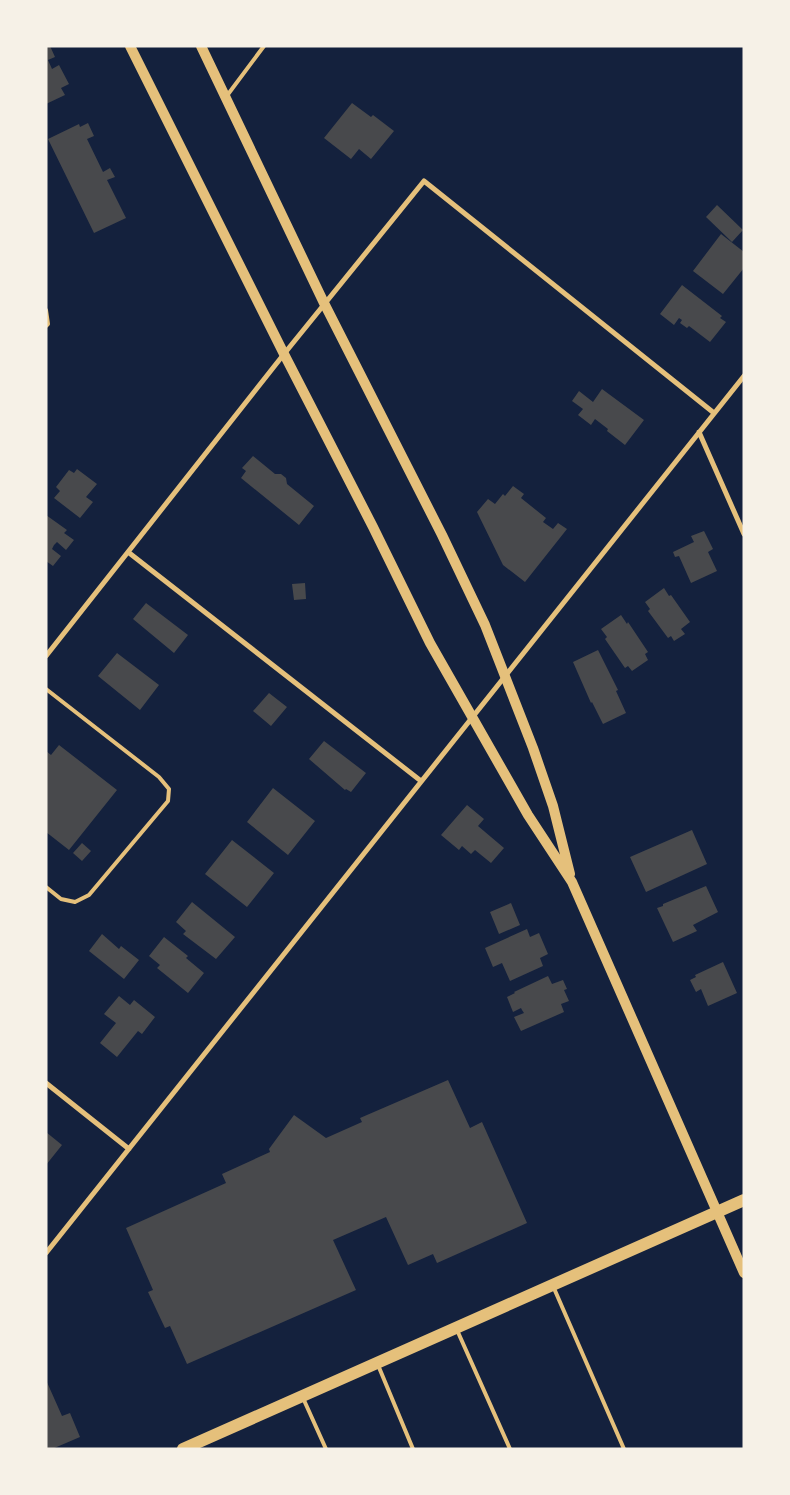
<svg xmlns="http://www.w3.org/2000/svg" width="790" height="1495" font-family="'Nunito Sans',sans-serif">
	<rect width="100%" height="100%" fill="#14213d"/>
	<!-- building -->
	<path fill="#48494c" d="M 46,46 L 50,46 L 55,57 L 48,60 L 52,69 L 59,65 L 69,84 L 61,88 L 65,95 L 46,104 Z
		M 352,103 L 371,117 L 373,115 L 394,131 L 371,159 L 359,149 L 351,159 L 324,138 Z
		M 88,123 L 94,136 L 87,139 L 103,172 L 110,168 L 115,177 L 107,180 L 126,218 L 94,233 L 48,139 L 79,124 L 80,127 Z
		M 717,205 L 743,230 L 732,242 L 706,217 Z
		M 721,234 L 744,252 L 744,268 L 723,294 L 693,271 Z
		M 682,285 L 722,316 L 720,318 L 726,322 L 710,342 L 689,326 L 687,328 L 680,323 L 682,320 L 679,318 L 674,325 L 660,314 Z
		M 602,389 L 644,420 L 625,445 L 607,431 L 608,429 L 595,419 L 591,425 L 578,415 L 583,409 L 572,401 L 579,391 L 593,402 Z
		M 253,456 L 275,474 L 281,474 L 286,478 L 287,484 L 314,506 L 299,525 L 241,478 L 246,471 L 242,468 Z
		M 77,469 L 97,484 L 86,497 L 93,502 L 80,518 L 54,498 L 60,491 L 56,487 L 69,470 L 74,473 Z
		M 513,486 L 524,494 L 521,498 L 546,518 L 543,522 L 553,529 L 558,523 L 567,529 L 525,582 L 503,565 L 477,512 L 488,499 L 495,504 L 503,494 L 505,496 Z
		M 46,515 L 67,530 L 64,533 L 74,540 L 66,550 L 57,542 L 54,545 L 52,549 L 61,556 L 53,566 L 46,561 Z
		M 704,531 L 713,549 L 708,552 L 717,571 L 691,583 L 679,556 L 675,557 L 673,552 L 694,542 L 691,536 Z
		M 305,583 L 306,599 L 294,600 L 292,584 Z
		M 664,588 L 669,596 L 671,595 L 690,622 L 681,629 L 685,634 L 674,641 L 671,636 L 668,638 L 648,611 L 650,609 L 645,602 Z
		M 146,603 L 188,635 L 174,653 L 133,619 Z
		M 621,615 L 627,624 L 628,622 L 648,652 L 645,654 L 648,660 L 632,671 L 628,666 L 625,668 L 605,639 L 607,637 L 601,629 Z
		M 598,650 L 618,690 L 616,691 L 626,713 L 603,724 L 592,702 L 591,703 L 573,662 Z
		M 117,653 L 159,685 L 140,710 L 98,676 Z
		M 269,693 L 287,707 L 271,726 L 253,711 Z
		M 324,741 L 366,773 L 351,792 L 346,789 L 345,790 L 309,759 Z
		M 59,745 L 117,790 L 69,850 L 46,832 L 46,751 L 51,755 Z
		M 273,788 L 315,821 L 288,855 L 247,822 Z
		M 467,805 L 484,819 L 478,826 L 504,848 L 491,863 L 475,850 L 471,854 L 462,846 L 459,850 L 441,835 Z
		M 692,830 L 707,864 L 646,892 L 630,857 Z
		M 232,840 L 274,873 L 247,907 L 205,874 Z
		M 82,843 L 91,851 L 82,861 L 73,853 Z
		M 706,886 L 718,912 L 693,925 L 697,931 L 673,942 L 657,908 L 663,906 L 663,904 Z
		M 192,902 L 235,937 L 216,959 L 183,934 L 186,931 L 176,922 Z
		M 511,903 L 520,925 L 499,934 L 490,912 Z
		M 527,929 L 530,937 L 539,933 L 548,954 L 540,958 L 543,966 L 510,981 L 502,963 L 493,967 L 485,948 Z
		M 102,934 L 119,949 L 121,946 L 139,960 L 124,979 L 89,951 Z
		M 164,937 L 188,956 L 186,958 L 204,973 L 188,993 L 157,968 L 160,965 L 149,956 Z
		M 723,962 L 737,993 L 708,1006 L 701,989 L 696,992 L 690,980 L 696,977 L 695,975 Z
		M 548,976 L 552,984 L 563,980 L 567,989 L 564,990 L 569,1001 L 561,1004 L 564,1012 L 521,1031 L 514,1017 L 524,1013 L 522,1010 L 521,1008 L 513,1012 L 507,997 L 515,993 L 514,992 Z
		M 119,996 L 130,1005 L 134,1000 L 155,1017 L 142,1034 L 138,1031 L 117,1057 L 100,1043 L 116,1023 L 104,1014 Z
		M 448,1080 L 470,1128 L 482,1122 L 527,1223 L 437,1263 L 433,1254 L 408,1265 L 386,1217 L 333,1240 L 356,1290 L 187,1364 L 170,1326 L 165,1328 L 148,1292 L 153,1290 L 126,1228 L 226,1183 L 222,1174 L 270,1152 L 269,1149 L 294,1115 L 326,1138 L 362,1122 L 360,1118 Z
		M 46,1132 L 62,1145 L 46,1165 Z
		M 46,1380 L 62,1416 L 70,1413 L 80,1437 L 52,1449 L 46,1449 Z"/>
	<g fill="none" stroke-linecap="round" stroke-linejoin="round">
		<!-- service -->
		<path stroke="#e5c07b" stroke-width="4" d="M 226,97 L 264,46
			M 46,310 L 48,324 L 46,326
			M 46,689 L 159,777 L 169,789 L 168,801 L 89,895 L 75,902 L 61,899 L 46,887
			M 553,1286 L 624,1449
			M 457,1330 L 510,1449
			M 378,1365 L 413,1449
			M 303,1398 L 326,1449"/>
		<!-- minor -->
		<path stroke="#e5c07b" stroke-width="5" d="M 699,432 L 744,534
			M 128,552 L 421,781
			M 46,656 L 284,354 L 424,181 L 714,413
			M 46,1083 L 129,1149
			M 46,1253 L 744,376"/>
		<!-- secondary -->
		<path stroke="#e5c07b" stroke-width="10" d="M 130,46 L 284,354 L 373,527 L 430,643 L 528,815 L 572,882 L 744,1273
			M 201,46 L 324,303 L 442,535 L 485,625 L 533,748 L 553,806 L 570,874"/>
		<!-- primary -->
		<path stroke="#e5c07b" stroke-width="12" d="M 183,1449 L 744,1200"/>
	</g>
	<!-- border -->
	<rect width="790" height="1495" fill="none" stroke="#f6f1e7" stroke-width="95"/>
</svg>
